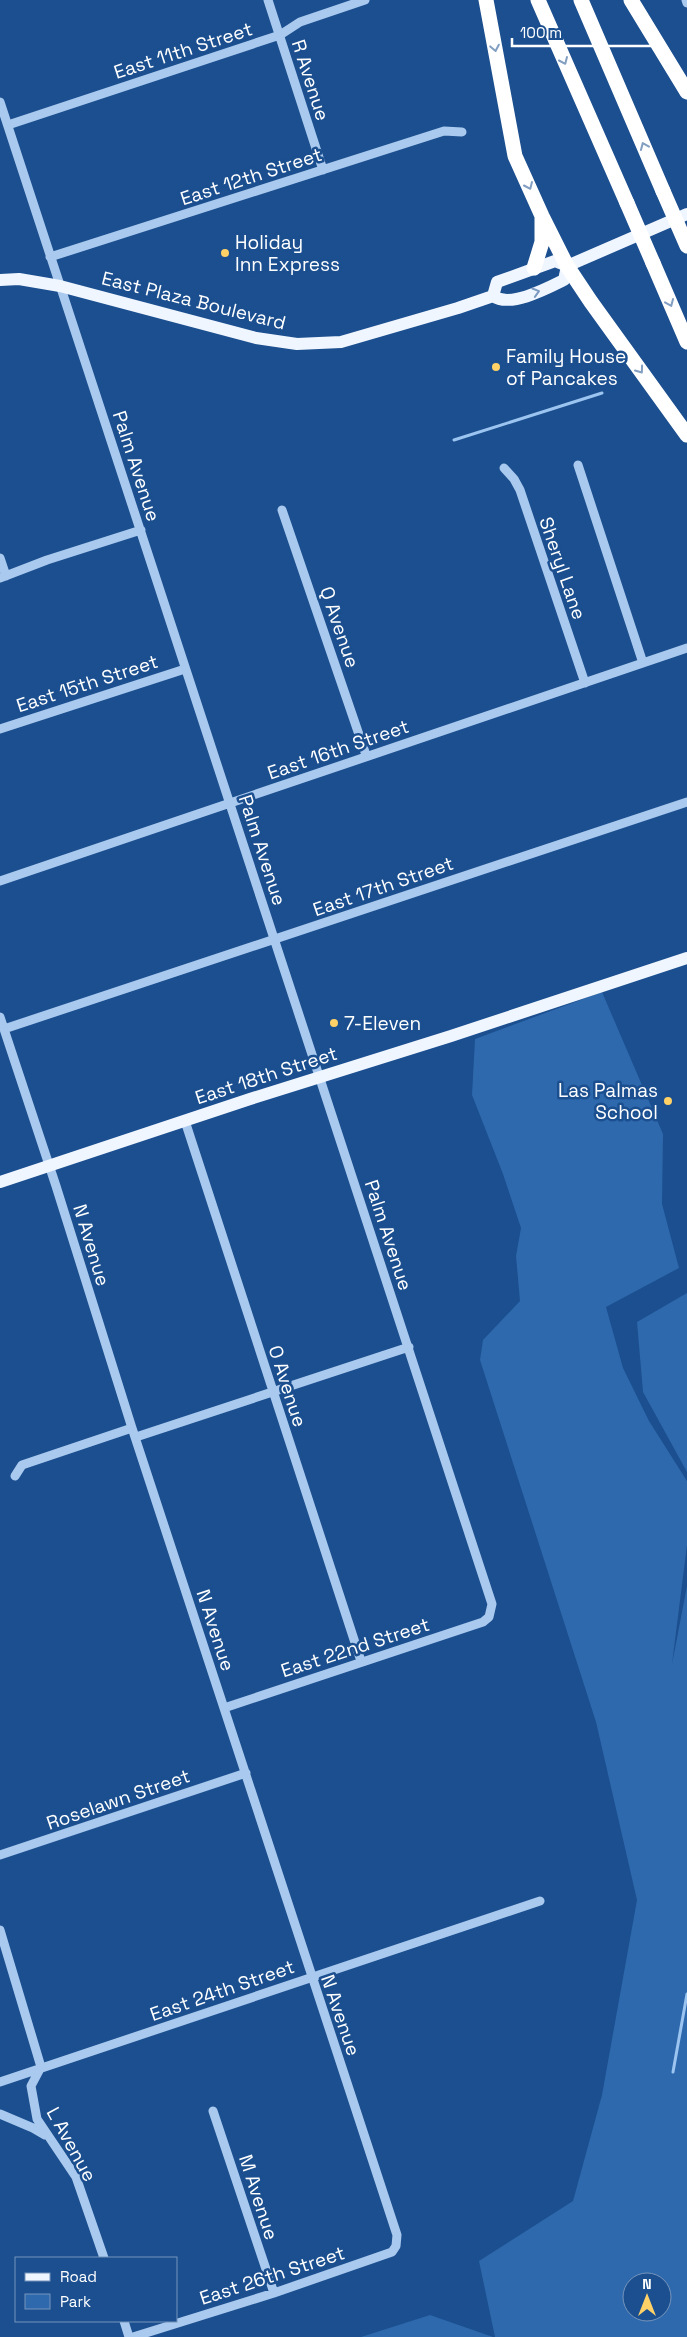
<svg xmlns="http://www.w3.org/2000/svg" width="687" height="2337" font-family="'Space Grotesk',sans-serif">
	<rect width="100%" height="100%" fill="#1b4f8f"/>
	<!-- green -->
	<path fill="#2e69ad" fill-rule="evenodd" d="M 602,992 L 663,1134 L 662,1204 L 679,1268 L 606,1307 L 623,1368 L 649,1421 L 687,1481 L 687,1545 L 672,1664 L 687,1586 L 687,2337 L 495,2337 L 479,2261 L 573,2201 L 602,2095 L 637,1900 L 596,1722 L 480,1360 L 483,1340 L 520,1301 L 516,1256 L 521,1228 L 503,1174 L 472,1095 L 475,1039 ZM 632,2282 L 662,2282 L 662,2312 L 632,2312 Z
		M 687,1293 L 687,1472 L 643,1392 L 637,1322 Z
		M 430,2315 L 493,2337 L 361,2337 Z"/>
	<g fill="none" stroke-linecap="round" stroke-linejoin="round">
		<!-- stream -->
		<path stroke="#9cc4f0" stroke-width="3" d="M 454,440 L 602,393
			M 673,2072 L 687,1994"/>
		<!-- minor -->
		<path stroke="#a9c9ee" stroke-width="9" d="M 268,0 L 323,170
			M 686,0 L 687,3
			M 0,102 L 492,1604 L 489,1617 L 483,1622 L 224,1708
			M 8,125 L 280,35 L 300,22 L 365,0
			M 50,257 L 444,131 L 462,132
			M 578,465 L 643,663
			M 504,468 L 514,479 L 520,490 L 585,683
			M 282,510 L 366,755
			M 0,558 L 6,576
			M 0,578 L 47,560 L 141,530
			M 0,729 L 185,669
			M 0,881 L 687,648
			M 0,1017 L 56,1186 L 132,1428 L 397,2235 L 396,2246 L 392,2252 L 274,2293 L 133,2337
			M 4,1029 L 687,802
			M 185,1121 L 361,1661
			M 136,1437 L 409,1347
			M 15,1476 L 22,1465 L 132,1428
			M 0,1855 L 246,1773
			M 0,1930 L 41,2067 L 31,2086 L 37,2119 L 76,2177 L 104,2258
			M 0,2082 L 540,1901
			M 213,2111 L 274,2293
			M 0,2114 L 33,2128 L 45,2135
			M 124,2321 L 129,2337"/>
		<!-- major -->
		<path stroke="#f0f6ff" stroke-width="12" d="M 567,266 L 687,214
			M 0,280 L 19,279 L 60,286 L 256,338 L 297,344 L 341,342 L 458,308 L 493,296
			M 493,296 C 510,308 546,289 564,280 L 567,266
			M 493,296 L 497,282 L 555,261 L 567,266
			M 0,1182 L 250,1099 L 451,1036 L 687,958"/>
		<!-- highway -->
		<path stroke="#fff" stroke-width="15" d="M 486,0 L 515,156 L 542,216 L 567,266 L 591,302 L 687,435
			M 538,0 L 627,203
			M 581,0 L 663,191
			M 631,0 L 687,92
			M 653,263 L 687,342
			M 534,268 L 542,242 L 542,217"/>
		<!-- highway-bridge -->
		<path stroke="#fff" stroke-width="15" d="M 663,191 L 687,246
			M 627,203 L 653,263"/>
	</g>
	<!-- one-way arrows -->
	<defs><path id="oneway-chevron" d="M-2-3.5L2.5 0L-2 3.5" fill="none" stroke-width="1.6" stroke-linecap="round" stroke-linejoin="round" transform="scale(1.25)"/></defs>
	<g stroke="#829ec1">
		<use href="#oneway-chevron" transform="translate(495 48) rotate(79)"/>
		<use href="#oneway-chevron" transform="translate(564 61) rotate(66)"/>
		<use href="#oneway-chevron" transform="translate(644 146) rotate(-113)"/>
		<use href="#oneway-chevron" transform="translate(529 186) rotate(66)"/>
		<use href="#oneway-chevron" transform="translate(670 303) rotate(67)"/>
		<use href="#oneway-chevron" transform="translate(640 370) rotate(54)"/>
	</g>
	<use stroke="#7b9ac1" href="#oneway-chevron" transform="translate(536 292) rotate(-17)"/>
	<!-- markers -->
	<g fill="#ffd166" stroke="#1b4f8f" stroke-width="2">
		<circle cx="225" cy="253" r="5"/>
		<circle cx="496" cy="367" r="5"/>
		<circle cx="334" cy="1023" r="5"/>
		<circle cx="668" cy="1101" r="5"/>
	</g>
	<g text-anchor="middle" stroke-width="5" stroke-linejoin="round" paint-order="stroke">
		<!-- street labels -->
		<g font-size="19" fill="#fff" stroke="#1b4f8f">
			<text transform="translate(183 50) rotate(-18)" y="7">East 11th Street</text>
			<text transform="translate(311 80) rotate(72)" y="7">R Avenue</text>
			<text transform="translate(251 176) rotate(-18)" y="7">East 12th Street</text>
			<text transform="translate(194 300) rotate(14)" y="7">East Plaza Boulevard</text>
			<text transform="translate(137 466) rotate(72)" y="7">Palm Avenue</text>
			<text transform="translate(563 568) rotate(71)" y="7">Sheryl Lane</text>
			<text transform="translate(340 627) rotate(71)" y="7">Q Avenue</text>
			<text transform="translate(87 683) rotate(-18)" y="7">East 15th Street</text>
			<text transform="translate(338 749) rotate(-19)" y="7">East 16th Street</text>
			<text transform="translate(263 850) rotate(72)" y="7">Palm Avenue</text>
			<text transform="translate(383 886) rotate(-19)" y="7">East 17th Street</text>
			<text transform="translate(266 1075) rotate(-18)" y="7">East 18th Street</text>
			<text transform="translate(389 1235) rotate(72)" y="7">Palm Avenue</text>
			<text transform="translate(92 1245) rotate(73)" y="7">N Avenue</text>
			<text transform="translate(288 1386) rotate(72)" y="7">O Avenue</text>
			<text transform="translate(216 1630) rotate(72)" y="7">N Avenue</text>
			<text transform="translate(355 1647) rotate(-18)" y="7">East 22nd Street</text>
			<text transform="translate(118 1799) rotate(-19)" y="7">Roselawn Street</text>
			<text transform="translate(222 1990) rotate(-19)" y="7">East 24th Street</text>
			<text transform="translate(341 2015) rotate(71)" y="7">N Avenue</text>
			<text transform="translate(72 2144) rotate(61)" y="7">L Avenue</text>
			<text transform="translate(259 2197) rotate(72)" y="7">M Avenue</text>
			<text transform="translate(272 2275) rotate(-18)" y="7">East 26th Street</text>
		</g>
		<!-- poi labels -->
		<g font-size="19" fill="#fff" stroke="#1b4f8f" text-anchor="start">
			<text x="235" y="249">Holiday<tspan x="235" dy="22">Inn Express</tspan></text>
			<text x="506" y="363">Family House<tspan x="506" dy="22">of Pancakes</tspan></text>
			<text x="344" y="1030">7-Eleven</text>
			<text x="658" y="1097" text-anchor="end">Las Palmas<tspan x="658" dy="22">School</tspan></text>
		</g>
	</g>
	<!-- legend -->
	<rect x="15" y="2257" width="162" height="65" fill="#1b4f8f" stroke="#7695bc"/>
	<rect x="25" y="2273" width="25" height="8" fill="#f0f6ff" stroke="#7695bc"/>
	<text x="60" y="2282" font-size="15" fill="#ffffff">Road</text>
	<rect x="25" y="2294" width="25" height="15" fill="#2e69ad" stroke="#7695bc"/>
	<text x="60" y="2307" font-size="15" fill="#ffffff">Park</text>
	<!-- north arrow -->
	<g transform="translate(647 2297)"><circle r="24" fill="#1b4f8f" stroke="#7695bc"/>
	<path d="M0-4L9 19L0 12L-9 19Z" fill="#ffd166"/>
	<text y="-8" font-size="14" font-weight="bold" text-anchor="middle" fill="#ffffff">N</text>
	</g>
	<!-- scale -->
	<path d="M512 38v8h141v-8" fill="none" stroke="#ffffff" stroke-width="2.5"/>
	<text x="520" y="38" font-size="15" fill="#ffffff" stroke="#1b4f8f" stroke-width="4" paint-order="stroke">100 m</text>
</svg>
